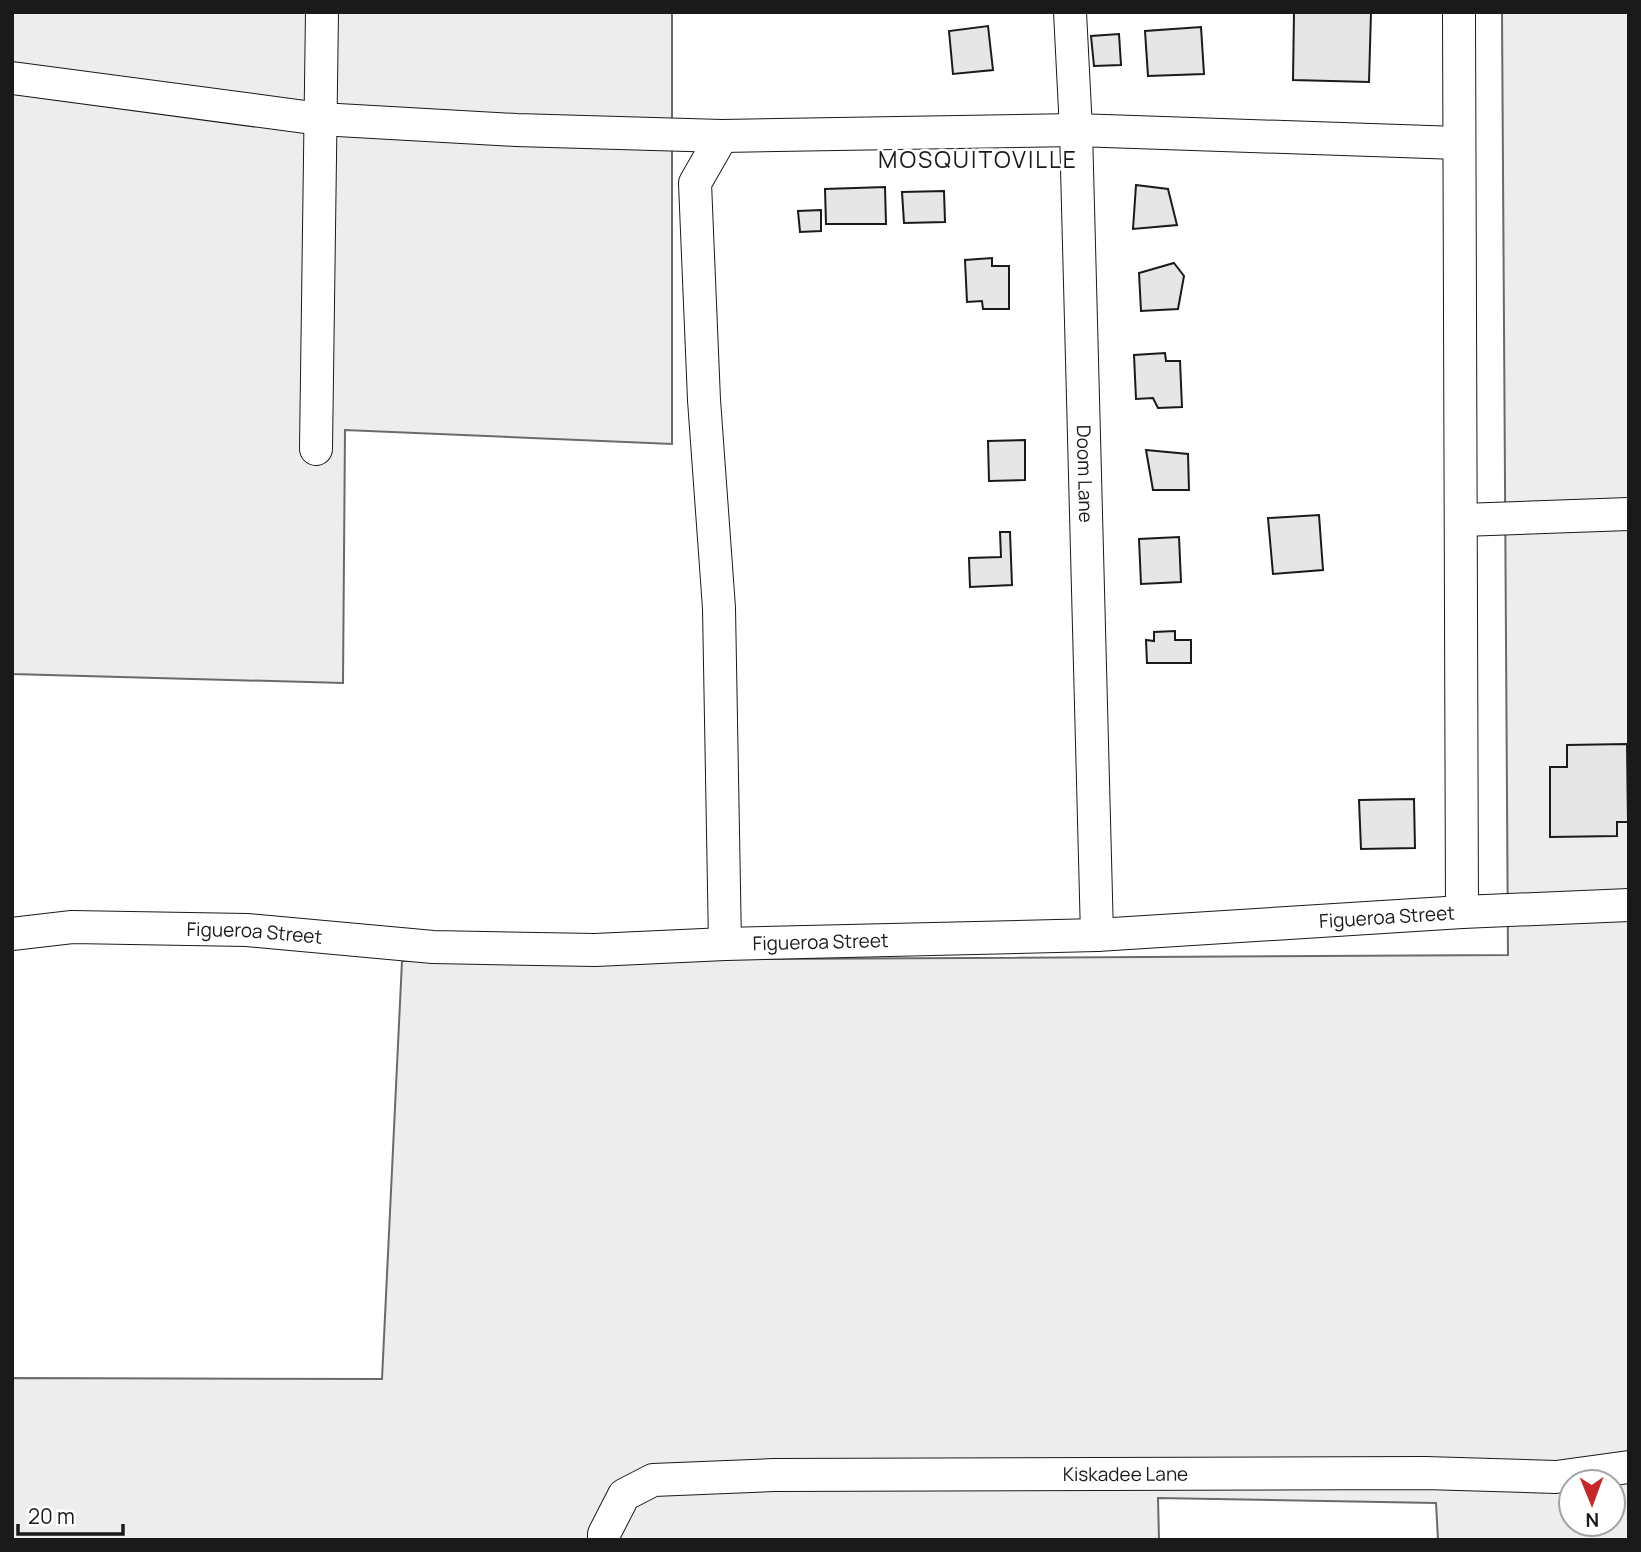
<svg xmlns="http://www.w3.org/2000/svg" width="1641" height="1552" font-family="Manrope,sans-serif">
	<rect width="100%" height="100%" fill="#fff"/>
	<!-- green -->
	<path fill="#ededed" stroke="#6a6a6a" stroke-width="2" fill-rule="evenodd" d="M 12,12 L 672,12 L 672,444 L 345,430 L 343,683 L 12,674 Z
		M 1502,12 L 1629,12 L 1629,1540 L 1438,1540 L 1436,1503 L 1158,1498 L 1159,1540 L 12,1540 L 12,1378 L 382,1379 L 402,961 L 1508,955 ZM 1571,1482 L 1613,1482 L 1613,1524 L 1571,1524 Z"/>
	<!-- building -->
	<path fill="#e6e6e6" stroke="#1a1a1a" stroke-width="2" d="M 1294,12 L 1371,12 L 1369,82 L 1293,80 Z
		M 988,26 L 993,70 L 953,74 L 949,31 Z
		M 1201,27 L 1204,74 L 1148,76 L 1145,31 Z
		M 1119,34 L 1121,65 L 1094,66 L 1091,36 Z
		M 1136,185 L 1168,189 L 1177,225 L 1133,229 Z
		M 885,187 L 886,224 L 826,224 L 825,189 Z
		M 944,191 L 945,222 L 904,223 L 902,192 Z
		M 821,210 L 821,231 L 800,232 L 798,211 Z
		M 992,258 L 992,266 L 1009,266 L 1009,309 L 983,309 L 982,301 L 967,302 L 965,260 Z
		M 1174,263 L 1184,276 L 1178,309 L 1141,311 L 1139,273 Z
		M 1165,353 L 1166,361 L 1180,361 L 1182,407 L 1158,408 L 1153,398 L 1136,399 L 1134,355 Z
		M 1025,440 L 1025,480 L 989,481 L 988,441 Z
		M 1146,450 L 1188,454 L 1189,490 L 1153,490 Z
		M 1319,515 L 1323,570 L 1273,574 L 1268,518 Z
		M 1000,532 L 1010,532 L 1012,585 L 970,587 L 969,558 L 1001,557 Z
		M 1179,537 L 1181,582 L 1141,584 L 1139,539 Z
		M 1175,631 L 1175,640 L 1191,640 L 1191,663 L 1147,663 L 1146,640 L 1154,641 L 1154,632 Z
		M 1627,744 L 1628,822 L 1617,822 L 1617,836 L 1550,837 L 1550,767 L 1567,767 L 1567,745 Z
		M 1414,799 L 1415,848 L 1361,849 L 1359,800 Z"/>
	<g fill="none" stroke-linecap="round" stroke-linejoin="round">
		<!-- street casing -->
		<g stroke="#1a1a1a" stroke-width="34">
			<g id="street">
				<path id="s1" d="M 1070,12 L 1076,130 L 1097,935"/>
				<path d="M 1459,12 L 1462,912"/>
				<path d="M 12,78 L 320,119 L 516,130 L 722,136 L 1076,130 L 1458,143"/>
				<path d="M 722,136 L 695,183 L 704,400 L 719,608 L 725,944"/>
				<path d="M 316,449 L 322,12"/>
				<path d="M 1462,520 L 1629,514"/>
				<path id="s2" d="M 12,934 L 72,927 L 247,930 L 433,947 L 595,950 L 725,944 L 1097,935 L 1462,912 L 1629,905"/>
				<path id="s3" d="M 604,1540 L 604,1534 L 624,1495 L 653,1480 L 774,1475 L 1425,1473 L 1556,1477 L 1629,1467"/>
			</g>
		</g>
		<!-- street -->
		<use href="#street" stroke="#fff" stroke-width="32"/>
	</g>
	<g text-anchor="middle" stroke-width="5" stroke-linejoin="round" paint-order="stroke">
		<!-- street labels -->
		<g font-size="19" fill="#1a1a1a" stroke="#fff">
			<text dy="7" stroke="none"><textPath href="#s1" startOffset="462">Doom Lane</textPath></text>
			<text dy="7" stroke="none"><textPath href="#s2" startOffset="1377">Figueroa Street</textPath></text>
			<text dy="7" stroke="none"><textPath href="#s2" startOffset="243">Figueroa Street</textPath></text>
			<text dy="7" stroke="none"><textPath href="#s2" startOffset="810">Figueroa Street</textPath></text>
			<text dy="7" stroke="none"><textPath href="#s3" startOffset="555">Kiskadee Lane</textPath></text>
		</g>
		<!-- quarter labels -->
		<g font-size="23" letter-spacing="2" fill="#1a1a1a" stroke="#fff">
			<text x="978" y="168">MOSQUITOVILLE</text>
		</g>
	</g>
	<!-- border -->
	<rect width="1641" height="1552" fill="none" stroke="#1a1a1a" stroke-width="28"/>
	<!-- north arrow -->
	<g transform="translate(1592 1503) rotate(179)"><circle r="33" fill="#ffffff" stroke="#a3a3a3" stroke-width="2"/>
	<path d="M0-5L12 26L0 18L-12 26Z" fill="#c62828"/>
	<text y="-10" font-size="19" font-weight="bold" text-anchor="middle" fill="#1a1a1a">N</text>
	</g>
	<!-- scale -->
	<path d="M18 1524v10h105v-10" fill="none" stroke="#1a1a1a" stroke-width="3.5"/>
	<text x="28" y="1524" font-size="21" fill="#1a1a1a" stroke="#ffffff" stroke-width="5" paint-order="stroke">20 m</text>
</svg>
